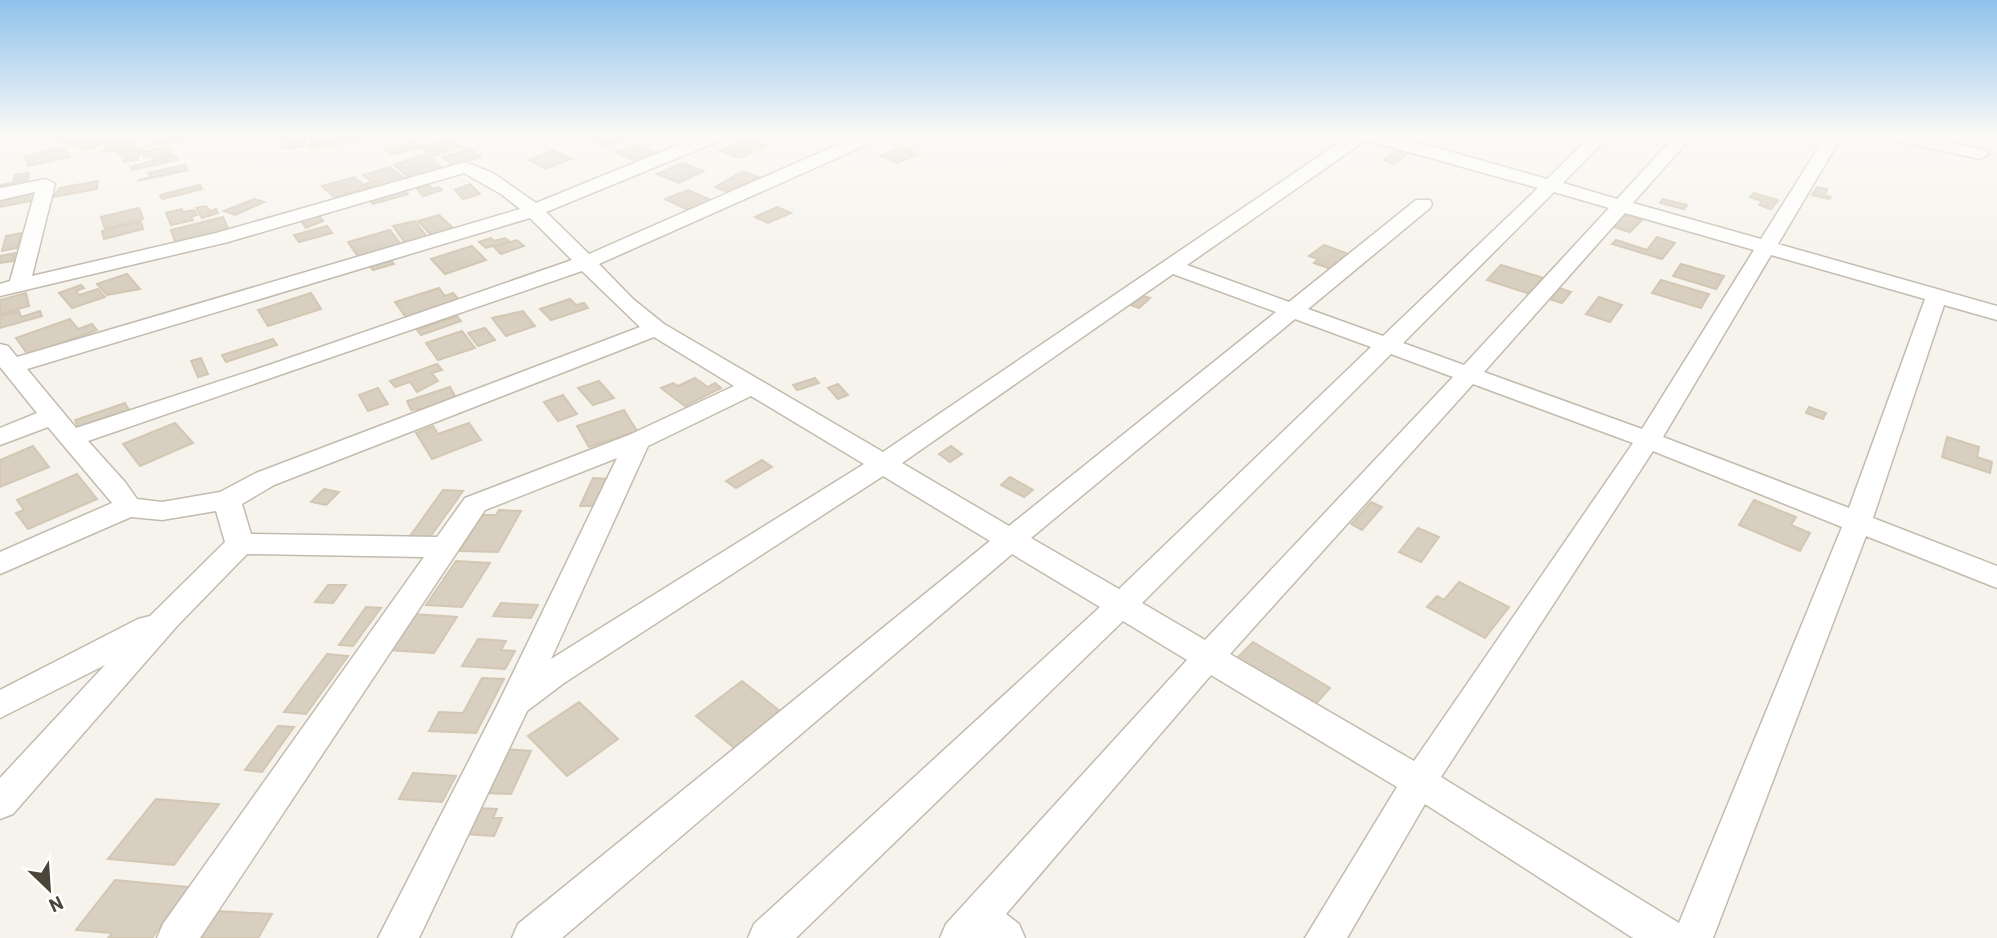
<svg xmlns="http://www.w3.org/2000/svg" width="1997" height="938" font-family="Barlow,sans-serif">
	<rect width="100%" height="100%" fill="#f6f3ec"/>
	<!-- building -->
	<path fill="#d8cfc1" stroke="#d3c7b4" stroke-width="2" d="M 74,134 L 102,134 L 70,145 L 56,140 Z
		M 108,134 L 121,139 L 85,150 L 74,145 Z
		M 176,134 L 191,134 L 189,139 L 195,138 L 145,147 L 156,137 Z
		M 308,134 L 304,147 L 282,148 L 284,141 L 277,142 L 279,136 Z
		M 340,134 L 337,145 L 309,148 L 313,135 Z
		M 344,134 L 376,134 L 376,137 L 342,142 Z
		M 596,137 L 605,141 L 615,137 L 621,140 L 603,146 L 588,139 Z
		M 745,137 L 767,146 L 739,158 L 720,151 Z
		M 451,139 L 462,147 L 432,156 L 422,147 Z
		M 137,140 L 134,148 L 103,152 L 107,145 Z
		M 414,141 L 421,147 L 391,155 L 385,149 Z
		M 636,144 L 656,153 L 636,161 L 616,152 Z
		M 169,146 L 172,155 L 154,159 L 153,155 L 144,157 L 142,152 Z
		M 65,147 L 70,157 L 28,166 L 25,156 Z
		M 901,147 L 918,154 L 898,163 L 881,156 Z
		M 142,149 L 137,160 L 123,162 L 126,154 L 117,155 L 118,152 Z
		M 470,149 L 481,157 L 452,165 L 442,157 Z
		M 553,150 L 572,159 L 545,169 L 529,160 Z
		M 1397,150 L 1408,153 L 1394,164 L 1383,160 Z
		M 426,154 L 443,168 L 409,178 L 394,165 Z
		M 174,155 L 177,160 L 132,170 L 131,167 Z
		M 682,163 L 704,171 L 679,183 L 657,174 Z
		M 185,165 L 188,170 L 137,181 L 150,177 L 148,173 Z
		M 390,167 L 406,180 L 372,190 L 365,184 L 372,182 L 363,175 Z
		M 743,171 L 759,177 L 727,192 L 715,187 Z
		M 29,173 L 27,184 L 0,189 L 0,185 L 13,183 L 15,175 Z
		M 354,177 L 368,188 L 335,198 L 322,186 Z
		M 98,181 L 97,189 L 53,197 L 60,188 Z
		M 428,184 L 432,189 L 439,187 L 442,190 L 423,196 L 416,187 Z
		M 470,184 L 480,194 L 463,199 L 455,190 Z
		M 200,185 L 202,189 L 162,199 L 160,195 Z
		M 1817,187 L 1827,189 L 1825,195 L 1831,197 L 1829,199 L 1812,195 Z
		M 31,188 L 30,201 L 0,207 L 0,201 L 14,198 L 15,192 Z
		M 402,188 L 408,194 L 373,204 L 368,198 Z
		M 688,190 L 711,200 L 688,210 L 665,199 Z
		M 1754,193 L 1778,200 L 1771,209 L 1759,205 L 1762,201 L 1750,197 Z
		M 254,199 L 264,202 L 235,215 L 224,211 Z
		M 1663,199 L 1687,205 L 1684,209 L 1660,203 Z
		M 206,206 L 210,211 L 216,209 L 218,213 L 202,218 L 196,208 Z
		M 777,207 L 791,213 L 768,223 L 755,217 Z
		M 139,208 L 143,219 L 105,229 L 101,217 Z
		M 182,209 L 183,212 L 194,210 L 197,215 L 191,217 L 193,220 L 171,225 L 166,213 Z
		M 318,214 L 323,221 L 306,228 L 300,219 Z
		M 439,215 L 454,229 L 432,236 L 418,221 Z
		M 1624,215 L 1642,220 L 1630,232 L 1613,227 Z
		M 223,217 L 229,231 L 176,244 L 171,230 Z
		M 415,221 L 427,237 L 405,243 L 393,226 Z
		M 141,222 L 143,229 L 104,239 L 102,231 Z
		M 327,226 L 332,233 L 299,242 L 294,235 Z
		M 390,230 L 402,246 L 359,258 L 348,242 Z
		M 21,233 L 17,248 L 2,251 L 6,236 Z
		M 1657,237 L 1675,243 L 1662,259 L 1612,244 L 1616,240 L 1647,250 Z
		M 491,238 L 494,241 L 505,238 L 509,241 L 486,248 L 479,242 Z
		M 517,240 L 524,246 L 501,254 L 494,247 Z
		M 1324,245 L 1349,254 L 1331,269 L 1314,263 L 1318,259 L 1309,256 Z
		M 472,246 L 486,260 L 445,274 L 431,259 Z
		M 15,253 L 13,261 L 0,263 L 0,256 Z
		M 389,258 L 394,264 L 373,270 L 368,264 Z
		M 1681,264 L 1724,276 L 1716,289 L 1673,276 Z
		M 1501,265 L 1544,278 L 1530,294 L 1487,280 Z
		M 127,274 L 140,289 L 107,295 L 97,284 Z
		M 1661,280 L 1709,294 L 1701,308 L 1652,293 Z
		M 81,285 L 84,288 L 76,291 L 79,295 L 98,289 L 105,297 L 72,308 L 59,293 Z
		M 439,288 L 445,296 L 453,293 L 462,303 L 408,320 L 395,302 Z
		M 1559,288 L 1571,292 L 1562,303 L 1549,299 Z
		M 26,293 L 29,306 L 0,314 L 0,300 Z
		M 311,293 L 321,309 L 268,326 L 258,310 Z
		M 1139,295 L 1150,298 L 1139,308 L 1128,304 Z
		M 1599,297 L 1622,305 L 1610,322 L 1586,314 Z
		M 570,299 L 576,305 L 584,303 L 588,308 L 551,320 L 540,309 Z
		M 19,311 L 21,317 L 40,311 L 42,316 L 0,328 L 0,316 Z
		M 523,311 L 535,326 L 506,336 L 492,318 Z
		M 457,316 L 461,321 L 421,335 L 417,330 Z
		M 70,319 L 78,329 L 92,324 L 97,330 L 28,355 L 16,338 Z
		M 485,328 L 495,340 L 478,346 L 468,333 Z
		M 462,331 L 475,348 L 438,360 L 426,343 Z
		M 273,339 L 277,345 L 226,362 L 222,355 Z
		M 201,358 L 208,374 L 198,377 L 191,361 Z
		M 437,364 L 442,370 L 432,373 L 438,381 L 417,392 L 410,382 L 395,387 L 390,381 Z
		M 695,378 L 708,387 L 715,383 L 721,388 L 685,406 L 661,388 L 673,383 L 678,386 Z
		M 815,378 L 819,383 L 797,390 L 793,385 Z
		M 599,381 L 614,398 L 593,405 L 578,388 Z
		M 838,384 L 848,395 L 838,399 L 828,388 Z
		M 450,387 L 456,398 L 426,408 L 411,410 L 407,401 Z
		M 378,388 L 388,404 L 368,411 L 359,395 Z
		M 563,395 L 577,414 L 558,421 L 544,402 Z
		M 125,403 L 129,410 L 78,428 L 75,420 Z
		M 1809,407 L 1826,413 L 1823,419 L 1806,413 Z
		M 624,410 L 637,431 L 589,447 L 577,426 Z
		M 175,423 L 193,443 L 140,466 L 123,444 Z
		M 469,423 L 481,440 L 432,459 L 416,433 L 433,426 L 438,434 Z
		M 1947,437 L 1979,447 L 1977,457 L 1992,462 L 1990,473 L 1942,457 Z
		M 33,446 L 49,467 L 0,487 L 0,460 Z
		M 951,446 L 962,454 L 950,462 L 939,454 Z
		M 762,460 L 772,467 L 736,488 L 726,481 Z
		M 77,474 L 97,499 L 28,529 L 16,513 L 24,510 L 17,500 Z
		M 1010,477 L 1033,490 L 1024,497 L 1001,485 Z
		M 593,478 L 608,479 L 595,506 L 580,506 Z
		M 324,489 L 339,492 L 326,505 L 311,502 Z
		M 443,490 L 463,491 L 430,537 L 410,536 Z
		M 1754,500 L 1796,517 L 1791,525 L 1810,533 L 1800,551 L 1739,525 Z
		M 1371,502 L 1382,507 L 1362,530 L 1351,524 Z
		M 499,510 L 521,511 L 498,552 L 460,551 L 482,515 L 496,515 Z
		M 1418,528 L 1439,537 L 1421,562 L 1399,552 Z
		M 456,561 L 490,563 L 462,607 L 426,605 Z
		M 1459,582 L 1509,607 L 1485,638 L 1427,607 L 1437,596 L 1444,600 Z
		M 328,585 L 346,585 L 333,603 L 315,602 Z
		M 501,603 L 538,605 L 531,618 L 493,616 Z
		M 366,607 L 381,608 L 353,646 L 339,645 Z
		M 413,614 L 457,617 L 434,653 L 388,650 Z
		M 478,639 L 506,641 L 501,650 L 515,651 L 505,669 L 462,666 Z
		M 1253,642 L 1330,688 L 1314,706 L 1237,658 Z
		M 327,654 L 348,656 L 306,714 L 284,712 Z
		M 482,678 L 504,679 L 476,733 L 429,731 L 439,712 L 463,713 Z
		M 742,681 L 785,715 L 739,752 L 696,716 Z
		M 579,702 L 618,739 L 567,776 L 528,736 Z
		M 278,726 L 294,727 L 262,772 L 245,770 Z
		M 505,749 L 531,751 L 511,794 L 484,793 Z
		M 413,773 L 456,776 L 442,802 L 399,799 Z
		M 156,799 L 219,804 L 174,865 L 108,859 Z
		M 477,808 L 497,809 L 493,818 L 502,818 L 494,836 L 464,834 Z
		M 115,880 L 189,887 L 152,938 L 108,938 L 112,933 L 76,930 Z
		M 217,911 L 272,914 L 258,938 L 200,938 Z"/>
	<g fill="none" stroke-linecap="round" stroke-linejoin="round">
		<!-- street casing -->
		<g stroke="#c2bbae" stroke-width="3">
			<path id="street" d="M 705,134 L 728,134 L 726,138 L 546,212 L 589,254 L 862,134 L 884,134 L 882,138 L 599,264 L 633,299 L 664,324 L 883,452 L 1352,134 L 1388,134 L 1547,179 L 1593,134 L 1611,134 L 1563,183 L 1617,199 L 1677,134 L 1694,134 L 1633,203 L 1761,239 L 1827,134 L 1843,134 L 1778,244 L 1997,306 L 1997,320 L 1944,305 L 1873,518 L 1997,566 L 1997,588 L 1866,536 L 1713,938 L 1633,938 L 1425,804 L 1347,938 L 1305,938 L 1397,787 L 1211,675 L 1006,914 L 1019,924 L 1025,938 L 940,938 L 946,924 L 1187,660 L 1123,621 L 796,938 L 748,938 L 754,924 L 1100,607 L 1012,554 L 562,938 L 512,938 L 518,924 L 990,541 L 883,476 L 564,683 L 527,711 L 419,938 L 378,938 L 499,702 L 617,458 L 485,510 L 200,938 L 157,938 L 163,924 L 424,557 L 247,554 L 177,626 L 13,814 L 0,819 L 0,778 L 105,665 L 0,718 L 0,690 L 138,619 L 150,616 L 225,542 L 216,511 L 162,520 L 131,517 L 0,574 L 0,552 L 112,503 L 48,427 L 0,445 L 0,428 L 37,413 L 0,367 L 0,344 L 8,346 L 17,357 L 520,209 L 501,194 L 464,173 L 228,242 L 0,296 L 0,284 L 10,281 L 35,192 L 0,200 L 0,188 L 46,179 L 55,184 L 32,276 L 216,233 L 465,162 L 493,173 L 536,203 ZM 1366,140 L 1538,188 L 1383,336 L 1308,309 L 1430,208 L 1432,204 L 1430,200 L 1416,200 L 1289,302 L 1187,265 ZM 1554,192 L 1609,208 L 1464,365 L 1403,343 ZM 1625,213 L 1754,250 L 1642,429 L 1484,372 ZM 530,218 L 572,260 L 272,364 L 76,428 L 27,369 ZM 1771,255 L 1925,299 L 1849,508 L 1663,437 ZM 582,271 L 640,327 L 256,473 L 220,492 L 162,502 L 137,499 L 125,482 L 88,441 ZM 1173,274 L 1276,312 L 1009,526 L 902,463 ZM 1295,319 L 1371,347 L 1119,589 L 1031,538 ZM 654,337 L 734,386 L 629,435 L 465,498 L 437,537 L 251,534 L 242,504 L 274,485 ZM 1391,354 L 1453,377 L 1205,640 L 1142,603 ZM 1473,384 L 1633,443 L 1414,761 L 1230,654 ZM 751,396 L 864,464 L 551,659 L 648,446 ZM 1653,451 L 1842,527 L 1679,923 L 1441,777 Z
				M 1882,134 L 1913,134 L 1986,150 L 1989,154 L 1980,159 L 1884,138 Z"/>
		</g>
		<!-- street -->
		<use href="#street" fill="#fff" fill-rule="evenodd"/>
	</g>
	<!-- sky -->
	<linearGradient id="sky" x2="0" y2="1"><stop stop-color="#8fc1ec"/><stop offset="0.51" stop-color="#fbfaf6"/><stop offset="1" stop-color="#fbfaf6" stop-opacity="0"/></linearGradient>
	<rect width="1997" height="265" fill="url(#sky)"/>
	<!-- north arrow -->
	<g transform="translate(49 889) rotate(155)" stroke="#ffffff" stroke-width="5" paint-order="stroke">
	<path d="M0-5L12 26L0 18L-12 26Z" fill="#4b4439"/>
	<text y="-10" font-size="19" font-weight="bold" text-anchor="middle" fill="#4b4439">N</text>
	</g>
</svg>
